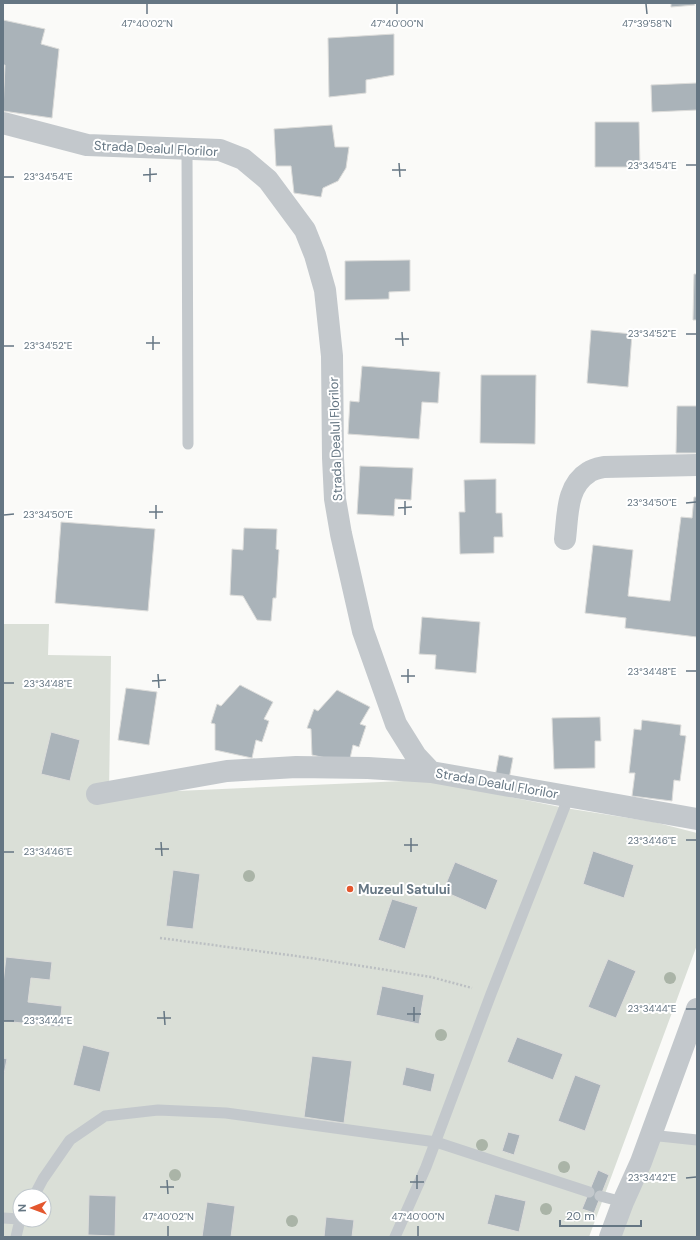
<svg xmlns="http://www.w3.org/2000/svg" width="700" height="1240" font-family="'DM Sans',sans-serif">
	<rect width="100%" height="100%" fill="#fafaf8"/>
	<!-- green -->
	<path fill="#dadfd7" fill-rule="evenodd" d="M 3,624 L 49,624 L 48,655 L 111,656 L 109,794 L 427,780 L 565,808 L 654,822 L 697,833 L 697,945 L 589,1237 L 3,1237 ZM 20,1196 L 44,1196 L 44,1220 L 20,1220 Z
		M 650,1135 L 697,1139 L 697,1237 L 617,1237 Z"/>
	<!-- building -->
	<path fill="#aab3b9" stroke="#dcdcda" d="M 671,3 L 694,3 L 695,5 L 671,7 Z
		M 3,20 L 45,29 L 41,44 L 59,49 L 52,118 L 3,111 L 5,65 L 3,65 Z
		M 394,34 L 394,75 L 366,80 L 366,93 L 329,97 L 328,38 Z
		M 697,83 L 697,110 L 652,112 L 651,85 Z
		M 595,122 L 639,122 L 640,167 L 595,167 Z
		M 332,125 L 335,147 L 349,147 L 346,168 L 338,181 L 323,188 L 321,197 L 294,193 L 291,166 L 276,166 L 274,129 Z
		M 410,260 L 410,291 L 389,292 L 389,299 L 345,300 L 345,261 Z
		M 694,274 L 697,274 L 697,320 L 693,320 Z
		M 591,330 L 632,334 L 628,387 L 587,383 Z
		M 362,366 L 440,372 L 438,403 L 422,402 L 419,439 L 348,434 L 350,401 L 359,402 Z
		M 481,375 L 536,375 L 535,444 L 480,443 Z
		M 677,406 L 697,406 L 697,453 L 676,453 Z
		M 360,466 L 413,468 L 411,500 L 395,499 L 394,516 L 357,514 Z
		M 496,479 L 496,513 L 502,513 L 503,537 L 494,537 L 494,553 L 460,554 L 459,512 L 465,512 L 464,480 Z
		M 694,497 L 697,497 L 697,637 L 625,628 L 626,618 L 585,613 L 593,545 L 633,550 L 628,596 L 670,601 L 681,517 L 692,518 Z
		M 61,522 L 155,529 L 148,611 L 55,603 Z
		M 244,528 L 277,529 L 276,549 L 279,550 L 276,598 L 273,598 L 271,621 L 257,620 L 243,596 L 230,595 L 232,549 L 243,550 Z
		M 422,617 L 480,622 L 476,673 L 435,669 L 436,655 L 419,654 Z
		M 240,685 L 273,702 L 264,719 L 269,721 L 262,742 L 256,740 L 252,758 L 215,750 L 215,724 L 211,723 L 217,704 L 221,706 Z
		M 126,688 L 157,692 L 149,745 L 118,740 Z
		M 337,690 L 370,707 L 360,724 L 366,726 L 359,747 L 353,745 L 349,763 L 312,755 L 311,729 L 307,728 L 314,709 L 318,711 Z
		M 600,717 L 601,741 L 595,741 L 595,768 L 554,769 L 552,718 Z
		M 642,720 L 681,725 L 680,735 L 686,736 L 680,781 L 674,780 L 672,801 L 632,796 L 635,773 L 629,773 L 634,729 L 641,730 Z
		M 51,732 L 80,740 L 70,781 L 41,774 Z
		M 499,755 L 513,758 L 509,779 L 495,777 Z
		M 593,851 L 634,865 L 624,898 L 583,884 Z
		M 455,862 L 498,880 L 486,910 L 443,891 Z
		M 173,870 L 200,874 L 193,929 L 166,926 Z
		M 392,899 L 418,907 L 405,949 L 378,940 Z
		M 6,957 L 52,962 L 50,980 L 31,978 L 28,1002 L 62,1006 L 60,1027 L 3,1021 L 3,984 Z
		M 608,959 L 636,971 L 616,1018 L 588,1007 Z
		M 382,986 L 424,995 L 419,1024 L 376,1015 Z
		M 517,1037 L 563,1054 L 553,1080 L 507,1062 Z
		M 83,1045 L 110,1052 L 100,1092 L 73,1085 Z
		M 312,1056 L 352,1061 L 344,1123 L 304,1117 Z
		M 3,1058 L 7,1059 L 3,1079 Z
		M 406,1067 L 435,1074 L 431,1092 L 402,1085 Z
		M 575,1075 L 601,1085 L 585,1131 L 558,1121 Z
		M 508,1132 L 520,1135 L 514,1155 L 502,1151 Z
		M 598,1170 L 609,1175 L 594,1213 L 582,1209 Z
		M 495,1194 L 526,1201 L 519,1232 L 487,1224 Z
		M 89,1195 L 116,1196 L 115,1236 L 88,1235 Z
		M 207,1202 L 235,1206 L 231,1237 L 202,1237 Z
		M 326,1217 L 354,1220 L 352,1237 L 324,1237 Z"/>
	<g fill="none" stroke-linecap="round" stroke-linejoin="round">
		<!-- path -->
		<path stroke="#bbbfc2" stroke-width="2.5" stroke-dasharray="2 2" stroke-linecap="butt" d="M 160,938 L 311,958 L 431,977 L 472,988"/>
		<!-- lane -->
		<path stroke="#c3c8cc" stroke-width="11" d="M 187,149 L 188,444
			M 650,1135 L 697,1140
			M 34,1196 L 43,1179 L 70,1140 L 105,1116 L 158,1110 L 226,1113 L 436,1142 L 589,1192
			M 600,1196 L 623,1202
			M 3,1218 L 20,1219
			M 16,1237 L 20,1220
			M 395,1237 L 426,1167 L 491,994 L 569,796"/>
		<!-- street -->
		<path stroke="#c3c8cc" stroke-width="22" d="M 3,123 L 87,145 L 220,150 L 243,159 L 268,180 L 305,230 L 315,255 L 325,290 L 332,356 L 333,458 L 335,499 L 341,534 L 363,631 L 396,724 L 416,756 L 431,772 L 697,819
			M 565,539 C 568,515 566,486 589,472 C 593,469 599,468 604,467 L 697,465
			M 97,794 L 227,771 L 296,767 L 368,768 L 431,772
			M 610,1237 L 623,1202 L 641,1162 L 697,1009"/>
	</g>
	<!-- trees -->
	<g fill="#aab4a7">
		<circle cx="249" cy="876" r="6"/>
		<circle cx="670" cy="978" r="6"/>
		<circle cx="441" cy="1035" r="6"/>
		<circle cx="482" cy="1145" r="6"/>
		<circle cx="564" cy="1167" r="6"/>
		<circle cx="175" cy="1175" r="6"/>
		<circle cx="546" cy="1209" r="6"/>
		<circle cx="292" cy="1221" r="6"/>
	</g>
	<!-- ticks -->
	<path fill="none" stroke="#657683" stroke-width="1.5" d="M 147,4 L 147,14M 397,4 L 397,14M 646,4 L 647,14M 399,163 L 400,177M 686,165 L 696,165M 150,168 L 150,182M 392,170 L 406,170M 143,175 L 157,174M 4,177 L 14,177M 402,332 L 403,346M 686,334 L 696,334M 153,336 L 153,350M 395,339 L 409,339M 146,343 L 160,343M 4,346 L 14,346M 405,501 L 405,515M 686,503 L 696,502M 156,505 L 156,519M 398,508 L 412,507M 149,512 L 163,512M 4,515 L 14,514M 408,669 L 408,683M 686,671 L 696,671M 158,674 L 159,688M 401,676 L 415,676M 152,681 L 166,680M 4,683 L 14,683M 411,838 L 411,852M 686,840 L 696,840M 161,842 L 162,856M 404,845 L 418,845M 155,849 L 169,849M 4,852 L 14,852M 414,1007 L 414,1021M 686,1009 L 696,1009M 164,1011 L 165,1025M 407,1014 L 421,1014M 157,1018 L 171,1018M 4,1021 L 14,1021M 417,1175 L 417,1189M 686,1178 L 696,1177M 167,1180 L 168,1194M 410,1182 L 424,1182M 160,1187 L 174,1187M 168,1226 L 168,1236M 418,1226 L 418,1236"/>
	<!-- markers -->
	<circle fill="#e4572e" stroke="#fff" stroke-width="1.5" cx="350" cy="889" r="4"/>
	<g text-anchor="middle" stroke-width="4" stroke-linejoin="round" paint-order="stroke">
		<!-- street labels -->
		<g font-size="13" fill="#657683" stroke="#fff">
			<text transform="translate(156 148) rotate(3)" y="5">Strada Dealul Florilor</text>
			<text transform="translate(335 439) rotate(-92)" y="5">Strada Dealul Florilor</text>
			<text transform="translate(497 783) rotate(10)" y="5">Strada Dealul Florilor</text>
		</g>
		<!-- poi labels -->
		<g font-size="13" font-weight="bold" fill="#657683" stroke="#fff" text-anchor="start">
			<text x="358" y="894">Muzeul Satului</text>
		</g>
	</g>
	<g font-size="10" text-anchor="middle" fill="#657683" stroke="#fff" stroke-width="4" stroke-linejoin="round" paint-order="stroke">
		<text x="147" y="27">47°40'02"N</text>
		<text x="397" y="27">47°40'00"N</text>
		<text x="647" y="27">47°39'58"N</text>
		<text x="652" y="169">23°34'54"E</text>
		<text x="48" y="180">23°34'54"E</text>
		<text x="652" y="337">23°34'52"E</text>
		<text x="48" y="349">23°34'52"E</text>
		<text x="652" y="506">23°34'50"E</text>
		<text x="48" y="518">23°34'50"E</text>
		<text x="652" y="675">23°34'48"E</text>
		<text x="48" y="687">23°34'48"E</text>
		<text x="652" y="844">23°34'46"E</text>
		<text x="48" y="855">23°34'46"E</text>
		<text x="652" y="1012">23°34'44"E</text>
		<text x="48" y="1024">23°34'44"E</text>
		<text x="652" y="1181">23°34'42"E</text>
		<text x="168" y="1220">47°40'02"N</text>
		<text x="418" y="1220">47°40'00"N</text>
	</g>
	<!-- border -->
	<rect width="700" height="1240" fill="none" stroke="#657683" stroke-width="8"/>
	<!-- north arrow -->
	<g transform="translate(32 1208) rotate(269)"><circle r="19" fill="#ffffff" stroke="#c1c8cd"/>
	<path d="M0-3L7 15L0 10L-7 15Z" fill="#e4572e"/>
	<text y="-6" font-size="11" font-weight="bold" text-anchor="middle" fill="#657683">N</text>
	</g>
	<!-- scale -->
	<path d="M560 1220v6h81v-6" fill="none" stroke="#657683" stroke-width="2"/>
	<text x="566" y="1220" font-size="12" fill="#657683" stroke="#ffffff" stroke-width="3" paint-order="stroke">20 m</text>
</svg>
